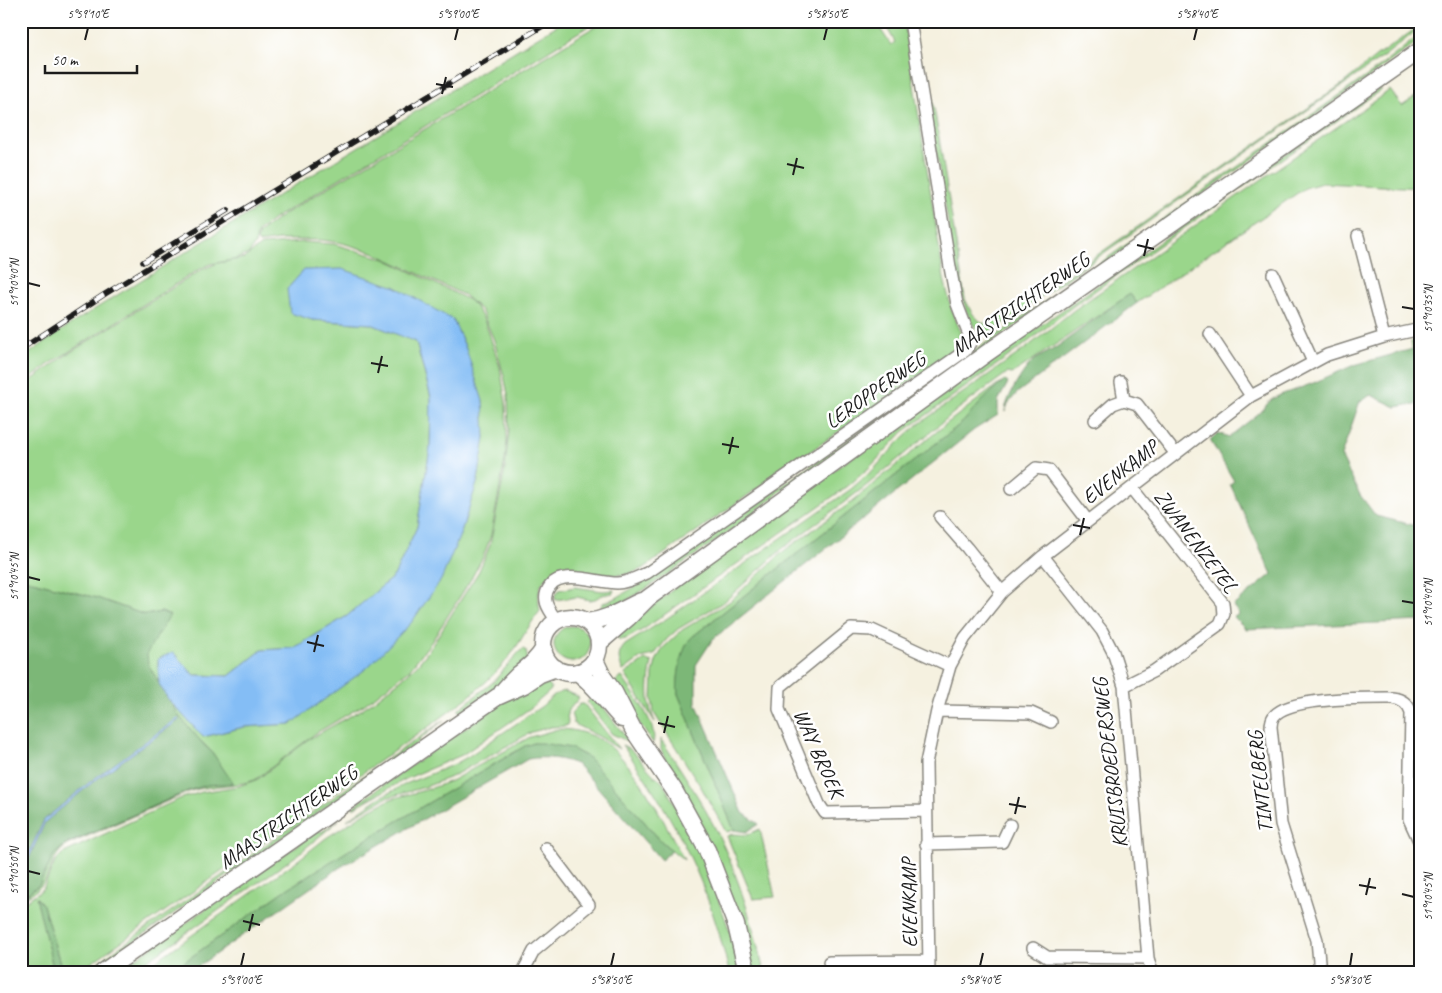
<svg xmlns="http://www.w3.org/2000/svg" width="1442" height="993" font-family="Caveat,sans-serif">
	<rect width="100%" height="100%" fill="#fff"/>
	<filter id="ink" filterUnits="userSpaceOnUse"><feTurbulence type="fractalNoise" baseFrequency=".02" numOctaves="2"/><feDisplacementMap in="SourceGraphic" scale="10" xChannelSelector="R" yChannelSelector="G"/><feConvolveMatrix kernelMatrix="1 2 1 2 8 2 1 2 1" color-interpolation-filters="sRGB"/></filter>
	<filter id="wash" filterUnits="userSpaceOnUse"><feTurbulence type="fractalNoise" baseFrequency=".0096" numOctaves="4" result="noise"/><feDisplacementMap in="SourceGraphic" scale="20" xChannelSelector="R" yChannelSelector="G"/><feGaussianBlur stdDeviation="1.12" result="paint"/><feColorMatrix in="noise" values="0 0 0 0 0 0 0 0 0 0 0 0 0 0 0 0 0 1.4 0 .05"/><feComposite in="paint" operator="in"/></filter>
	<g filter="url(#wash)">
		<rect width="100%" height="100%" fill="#f5f1e0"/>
		<!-- green -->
		<path fill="#9ad68b" stroke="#5b7954" d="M 564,21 L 597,21 L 275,218 L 258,231 L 255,244 L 249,254 L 233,260 L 210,264 L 198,270 L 48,365 L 21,386 L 21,359 L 71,324 L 186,252 Z
			M 604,21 L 875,21 L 891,45 L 895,42 L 883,21 L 904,21 L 944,279 L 952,311 L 961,332 L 959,333 L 960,336 L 962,336 L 960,342 L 962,343 L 961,345 L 959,344 L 957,347 L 958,348 L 644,568 C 636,571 627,575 618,575 C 587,576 529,554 540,611 C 527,627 519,646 505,662 C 485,686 459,704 434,723 L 78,972 L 60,972 L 62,970 L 43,905 L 37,898 L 54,972 L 21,972 L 21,904 L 43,889 L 55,862 L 62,854 L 179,799 L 202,792 L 239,786 L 258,779 L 309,739 L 359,711 L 375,700 L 404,677 L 418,664 L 429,650 L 479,571 L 490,545 L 505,469 L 509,430 L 508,395 L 504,376 L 494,340 L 481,310 L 464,295 L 372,252 L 342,243 L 321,240 L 280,240 L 259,243 L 257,240 L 259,233 L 284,214 Z
			M 1421,25 L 1421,27 L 1383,57 L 994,330 L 984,334 C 967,327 963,298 958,282 L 927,96 L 930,93 L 935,113 L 965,299 L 972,313 L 983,324 L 1060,281 L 1341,85 L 1378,55 Z
			M 1421,34 L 1421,39 L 1375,73 L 790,484 L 726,534 L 650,586 L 624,602 L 603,610 L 601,606 L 603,603 L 616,598 L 655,575 L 1377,69 Z
			M 1378,89 L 1382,89 L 1072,307 L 1023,346 L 903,432 L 870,467 L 848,486 L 644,629 L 626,639 L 619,640 L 617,633 L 638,618 L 671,591 L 804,491 Z
			M 1390,90 L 1402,106 L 1421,93 L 1421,188 L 1322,183 L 1305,188 L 1137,303 L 1130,294 L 1012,374 L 1007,373 L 957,410 L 866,486 L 782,549 L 725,601 L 678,629 L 667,639 L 654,655 L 641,658 L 623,671 C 618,660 617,654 625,645 L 669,617 L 851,489 L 873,470 L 899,442 L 916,426 L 1025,349 L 1074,310 Z
			M 303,242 L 334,244 L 385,259 L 469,300 L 476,307 L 484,320 L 489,333 L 500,367 L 506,403 L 507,440 L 505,460 L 491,535 L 484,555 L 471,579 L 432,641 L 409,670 L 365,704 L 316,733 L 255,780 C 234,787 212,785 191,791 L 67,845 C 51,857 53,868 44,882 C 39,890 29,895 21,900 L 21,898 L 39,885 L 54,855 L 66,844 L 190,790 L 208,785 L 232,783 L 212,752 L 197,737 L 179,716 L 168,699 L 203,737 L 244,727 L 291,724 L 460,535 L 478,480 L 485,437 L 465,346 L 453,320 L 304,271 L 287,289 L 312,320 L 371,324 L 416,342 L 431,398 L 430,448 L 417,527 L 394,576 L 347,616 L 294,648 L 262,650 L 229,676 L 194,675 L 158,660 L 159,684 C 154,677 147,667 146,658 C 146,647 163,625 169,615 L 161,612 L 145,615 L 97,598 L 21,578 L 21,388 L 66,355 L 203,269 L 218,263 L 245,258 L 261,245 Z
			M 1421,340 L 1421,393 L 1411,342 Z
			M 1000,383 L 963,422 L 692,637 C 682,647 676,680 678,694 L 734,830 L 726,832 L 701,787 L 654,713 L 652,698 L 653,674 L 656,661 L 663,648 L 682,630 L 729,602 L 785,550 L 849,504 L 946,424 Z
			M 575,587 L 603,591 L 614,590 L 613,593 L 602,595 L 595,599 L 589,600 L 577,597 L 555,600 L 555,595 L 559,590 Z
			M554 644a18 18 0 1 1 36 0a18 18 0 1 1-36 0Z
			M 524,649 L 526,651 L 528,661 L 462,712 L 459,711 L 459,709 L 493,682 L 520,651 Z
			M 645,660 L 652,662 C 648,683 646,702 655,722 L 625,674 Z
			M 622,677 C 632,692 659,725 653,743 L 612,684 Z
			M 540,679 L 551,687 L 551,690 L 532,707 L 462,755 L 408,778 L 353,808 L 352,807 L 497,706 Z
			M 564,691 L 575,695 L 579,698 L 567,712 L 568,723 L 566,726 L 551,727 L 532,732 L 451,777 L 425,787 L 386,798 L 347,820 L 379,798 L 408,783 L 455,764 L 469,756 L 542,706 L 554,695 Z
			M 595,696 L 628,740 L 627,741 L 612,734 L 587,702 Z
			M 580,704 L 584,704 L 619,749 L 600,737 L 574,724 L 571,713 Z
			M 444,720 L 420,739 L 419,742 L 90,972 L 84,972 Z
			M 558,729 C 579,729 602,737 617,753 C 645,781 666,825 684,860 L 662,842 L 586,756 L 571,748 L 534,743 L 525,746 L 362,842 L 287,889 L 170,972 L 140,972 L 298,860 L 326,838 L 368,811 L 391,799 L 429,789 L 451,781 L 530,737 Z
			M 661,739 C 681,770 702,801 718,834 C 739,878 753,924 764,972 L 753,972 L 661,749 Z
			M 622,745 C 636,750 643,765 654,775 L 654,777 L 656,776 L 663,783 L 701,852 L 733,940 L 740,972 L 729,972 C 709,884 675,817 622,745 Z
			M 339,820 L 296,856 L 131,972 L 116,972 L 319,830 L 321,832 Z
			M 760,829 L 775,897 L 753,899 L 727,836 L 733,834 L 747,835 Z"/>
		<!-- forest -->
		<path fill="#7bb777" stroke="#4c6a4a" d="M 1130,294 L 1137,303 L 1017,393 L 1008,404 L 1005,412 C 1005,400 1023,370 1032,362 C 1039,356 1048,353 1055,348 C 1082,329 1104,312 1130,294 Z
			M 1413,349 L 1421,393 L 1421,403 L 1396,407 L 1371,395 L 1360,401 L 1341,456 L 1360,495 L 1376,516 L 1421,527 L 1421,621 L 1246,629 L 1234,617 L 1239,614 L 1233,606 L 1272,574 L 1230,484 L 1234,481 L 1210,440 L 1218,433 L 1229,437 L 1258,414 L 1271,400 L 1280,395 L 1311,384 L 1354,365 Z
			M 1004,380 L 1008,383 L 998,401 L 998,415 L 974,430 L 713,639 L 696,665 L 696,703 L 743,813 L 759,824 L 746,832 L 734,830 L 678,694 C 676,680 681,647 692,637 L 963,422 L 982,401 Z
			M 21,578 L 97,598 L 145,615 L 161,612 L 170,615 L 147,653 L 148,664 L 179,716 L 205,746 L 212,752 L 233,783 L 208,785 L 190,790 L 66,844 L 54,855 L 39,885 L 21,898 L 21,876 L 45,822 L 93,782 L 179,720 L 178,719 L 91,781 L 44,820 L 21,870 Z
			M 1414,689 L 1421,689 L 1421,825 L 1418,809 L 1416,714 Z
			M 534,743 L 542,743 L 571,748 L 589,758 L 660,840 L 672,851 L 661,860 L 578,765 C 563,758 544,756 528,759 L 339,868 L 190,972 L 170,972 L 287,889 L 362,842 L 525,746 Z
			M 36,897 L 43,905 L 62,970 L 54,972 Z"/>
		<!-- water -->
		<path fill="#84bdf5" stroke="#506c88" d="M 342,269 L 396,287 L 453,320 L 465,346 L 483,401 L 485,437 L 478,480 L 460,535 L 441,580 L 411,623 L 367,668 L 291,724 L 244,727 L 203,737 L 168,699 L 159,684 L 158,659 L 173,652 L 194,675 L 229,676 L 262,650 L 294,648 L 347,616 L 394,576 L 417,527 L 430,448 L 431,397 L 416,342 L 371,324 L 312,320 L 290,313 L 287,289 L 304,270 Z
			M 178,718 L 179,720 L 93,782 L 45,822 L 21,876 L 21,870 L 44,820 L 91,781 Z"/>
	</g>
	<g filter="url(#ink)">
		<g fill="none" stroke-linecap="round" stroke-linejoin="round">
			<!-- minor casing -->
			<g stroke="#88867e" stroke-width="14">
				<path id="minor" d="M 1358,236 L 1384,337
					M 1273,274 L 1313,362
					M 1210,334 L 1251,396
					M 1121,382 L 1124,400
					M 1095,420 L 1113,404 L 1124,400 L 1137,404 L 1175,453
					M 1011,489 L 1036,468 L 1049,470 L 1088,521
					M 940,517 L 967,548 L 1002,592
					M 1043,556 L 1102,631 L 1113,652 L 1124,686 L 1148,958 L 1152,972
					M 557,621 C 549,610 540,599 550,586 C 562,569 599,583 617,583 C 627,583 638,577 647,573 L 965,351 L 970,343 L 969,335 L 957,304 L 950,267 L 910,21
					M 1124,686 L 1154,671 L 1220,624 L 1224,614 L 1223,603 L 1132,488
					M 937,711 L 1031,713 L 1051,722
					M 926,811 L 825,813 L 819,804 L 779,709 L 780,687 L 851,629 L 872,630 L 950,666
					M 926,844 L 1002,842 L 1010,825
					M 1033,948 L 1047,957 L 1148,958
					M 829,962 L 929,961
					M 523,972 L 534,951 L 589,905 L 546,848
					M 929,972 L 926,763 L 937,711 L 950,666 L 965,638 L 1002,592 L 1043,556 L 1251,396 L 1327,355 L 1384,337 L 1421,329
					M 1320,972 L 1317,940 L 1281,824 L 1271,727 C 1271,723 1271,720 1274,716 C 1289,697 1368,698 1392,698 C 1401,699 1408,703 1411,713 L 1409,819 L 1421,845"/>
			</g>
			<!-- secondary casing -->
			<g stroke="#88867e" stroke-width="19">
				<path id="secondary" d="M543 645a28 28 0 1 1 56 0a28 28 0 1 1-56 0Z
					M 587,622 C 607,620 623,609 641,601
					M 599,643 L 628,618 L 648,598 L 987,353 L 1421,50
					M 595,660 L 603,677 L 614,692 L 634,731 L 674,790 L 707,850 L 736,925 L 747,972
					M 577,672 C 594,684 607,703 622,719
					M 502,692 C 507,686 513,680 519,674 C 529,666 537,660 544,648
					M 103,972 L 497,697 L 524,685 L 540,674 L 556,668"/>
			</g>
			<!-- minor -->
			<use href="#minor" stroke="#fff" stroke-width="11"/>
			<!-- secondary -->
			<use href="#secondary" stroke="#fff" stroke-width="16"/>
			<!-- rail casing -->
			<g stroke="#1c1c1c" stroke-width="5.5">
				<path id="rail" d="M 143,262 L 228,210
					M 21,349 L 105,294 L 551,21"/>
			</g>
			<!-- rail -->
			<use href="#rail" stroke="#fff" stroke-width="4" stroke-dasharray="11" stroke-linecap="butt"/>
		</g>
	</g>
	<!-- ticks -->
	<path fill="none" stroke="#1c1c1c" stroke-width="2" d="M 85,40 L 88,28M 455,40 L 458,28M 824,40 L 827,28M 1194,40 L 1197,28M 436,84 L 453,87M 442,94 L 446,77M 787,164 L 804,168M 793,175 L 797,158M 1137,245 L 1154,249M 1144,256 L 1148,239M 28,283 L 40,286M 1402,307 L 1414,309M 371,363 L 388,366M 378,373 L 382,356M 722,444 L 739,447M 729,454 L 733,437M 1073,525 L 1090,528M 1080,535 L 1084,518M 28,577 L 40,580M 1402,601 L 1414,603M 307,642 L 324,646M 314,652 L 318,635M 658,723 L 675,727M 664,733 L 668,716M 1009,804 L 1026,807M 1015,814 L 1019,797M 28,871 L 40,874M 1359,885 L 1376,888M 1402,894 L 1414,897M 1366,895 L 1370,878M 243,921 L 260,925M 249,931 L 253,914M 241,966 L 244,953M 611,966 L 614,953M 980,966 L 983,953M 1350,966 L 1352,953"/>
	<g text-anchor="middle" stroke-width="5" stroke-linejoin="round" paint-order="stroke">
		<!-- street labels -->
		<g font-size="21" fill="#1c1c1c" stroke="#fff">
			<text transform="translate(1020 304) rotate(-35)" y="7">MAASTRICHTERWEG</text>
			<text transform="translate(875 390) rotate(-35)" y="7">LEROPPERWEG</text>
			<text transform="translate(1120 472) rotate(-38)" y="7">EVENKAMP</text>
			<text transform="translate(1196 541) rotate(53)" y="7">ZWANENZETEL</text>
			<text transform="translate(819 753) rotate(66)" y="7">WAY BROEK</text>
			<text transform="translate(1110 763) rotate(-97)" y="7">KRUISBROEDERSWEG</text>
			<text transform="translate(1260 782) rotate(-96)" y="7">TINTELBERG</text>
			<text transform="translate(288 817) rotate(-35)" y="7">MAASTRICHTERWEG</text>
			<text transform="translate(909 903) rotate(-91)" y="7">EVENKAMP</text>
		</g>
	</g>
	<!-- margin -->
	<rect width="1442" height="993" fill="none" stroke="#fff" stroke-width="55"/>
	<!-- scale -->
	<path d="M45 65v8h92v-8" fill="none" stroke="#1c1c1c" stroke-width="2.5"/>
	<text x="52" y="65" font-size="15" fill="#1c1c1c" stroke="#ffffff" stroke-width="4" paint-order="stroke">50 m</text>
	<rect x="28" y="28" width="1386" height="938" fill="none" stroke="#1c1c1c" stroke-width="2"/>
	<g font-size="12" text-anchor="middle" fill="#1c1c1c">
		<text x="88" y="18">5°59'10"E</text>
		<text x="458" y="18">5°59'00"E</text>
		<text x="827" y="18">5°58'50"E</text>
		<text x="1197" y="18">5°58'40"E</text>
		<text transform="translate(14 283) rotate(-90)" y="4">51°10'40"N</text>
		<text transform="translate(1428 309) rotate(-90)" y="4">51°10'35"N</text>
		<text transform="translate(14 577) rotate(-90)" y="4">51°10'45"N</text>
		<text transform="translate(1428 603) rotate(-90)" y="4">51°10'40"N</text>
		<text transform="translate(14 871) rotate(-90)" y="4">51°10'50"N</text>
		<text transform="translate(1428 897) rotate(-90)" y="4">51°10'45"N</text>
		<text x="241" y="984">5°59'00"E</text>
		<text x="611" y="984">5°58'50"E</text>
		<text x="980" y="984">5°58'40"E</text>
		<text x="1350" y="984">5°58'30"E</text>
	</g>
</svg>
